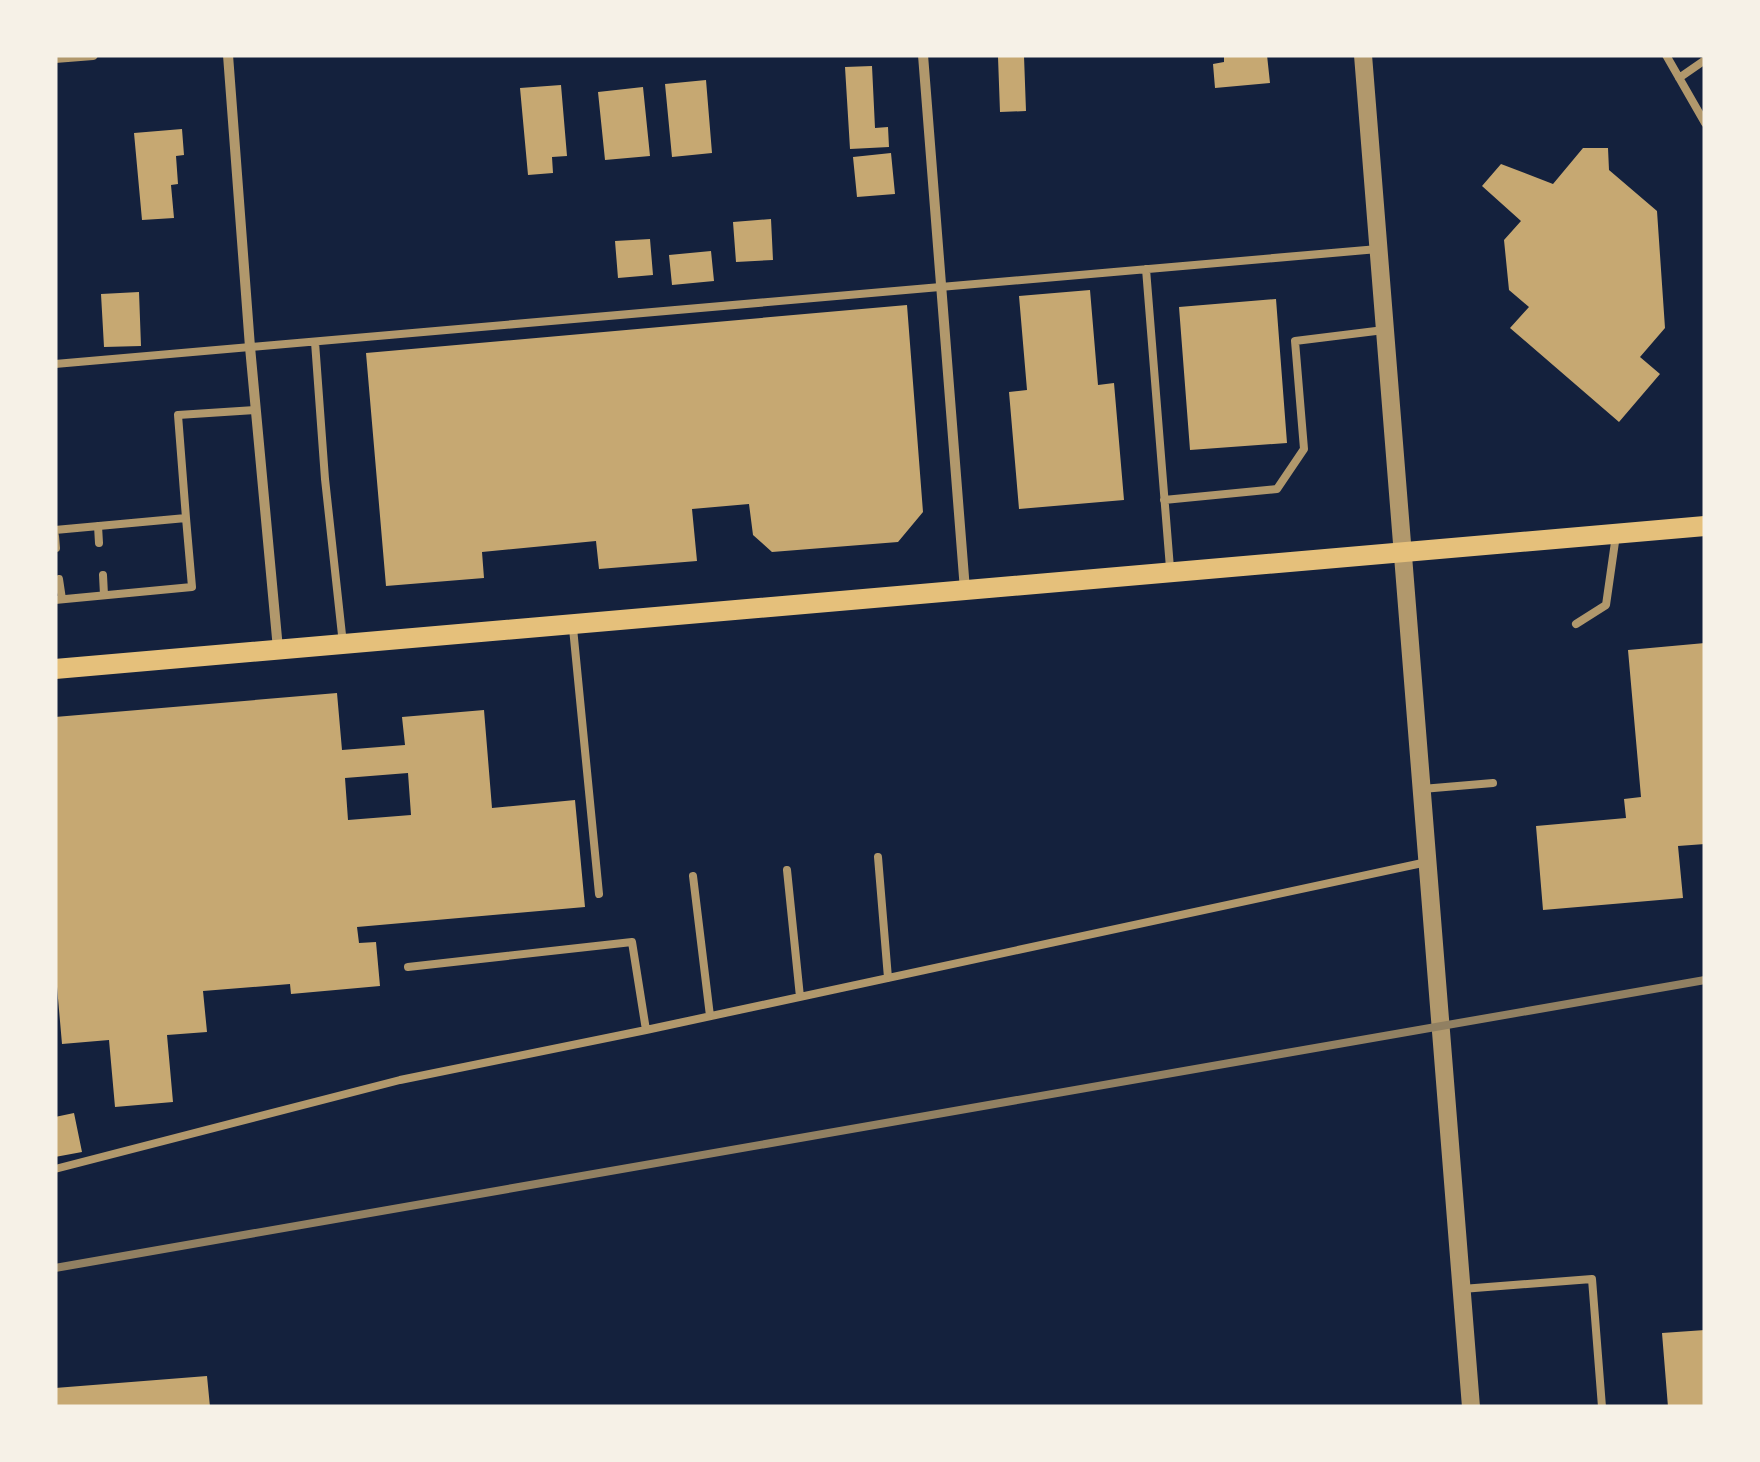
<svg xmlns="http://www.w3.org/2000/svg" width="1760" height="1462" font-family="Montserrat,sans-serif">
	<rect width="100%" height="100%" fill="#14213d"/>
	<!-- building -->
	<path fill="#c6a872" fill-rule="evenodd" d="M 1224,55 L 1267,55 L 1270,83 L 1215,88 L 1213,64 L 1224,62 Z
		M 1024,56 L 1026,111 L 1000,112 L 998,57 Z
		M 872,66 L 875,128 L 888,127 L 889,147 L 850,149 L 845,67 Z
		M 706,80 L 712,153 L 672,157 L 665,84 Z
		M 561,85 L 567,156 L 552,157 L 553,173 L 528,175 L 520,88 Z
		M 643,87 L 650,156 L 605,160 L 598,92 Z
		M 182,129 L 184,155 L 176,156 L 178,184 L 171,185 L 174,218 L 142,220 L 134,133 Z
		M 1583,148 L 1608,148 L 1609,170 L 1657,211 L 1665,328 L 1640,357 L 1660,374 L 1619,422 L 1510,328 L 1529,307 L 1509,290 L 1504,240 L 1521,221 L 1482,186 L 1501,164 L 1553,184 Z
		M 891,153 L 895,194 L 857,197 L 853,157 Z
		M 771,219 L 773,260 L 736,262 L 733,222 Z
		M 650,239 L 653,275 L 618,278 L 615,241 Z
		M 711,251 L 714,281 L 672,285 L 669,255 Z
		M 1090,290 L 1098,385 L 1114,383 L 1124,500 L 1019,509 L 1009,392 L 1027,390 L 1019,296 Z
		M 139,292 L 141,346 L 104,347 L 101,294 Z
		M 1276,299 L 1287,443 L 1190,450 L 1179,307 Z
		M 907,305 L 923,512 L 898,542 L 772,552 L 753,535 L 749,504 L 692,509 L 697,561 L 599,569 L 596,541 L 482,552 L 484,578 L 386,586 L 366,353 Z
		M 1705,643 L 1705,844 L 1678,846 L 1683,898 L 1543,910 L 1536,826 L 1626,818 L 1624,799 L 1641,797 L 1628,650 Z
		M 337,693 L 342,750 L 405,745 L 402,717 L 484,710 L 492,808 L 575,800 L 585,907 L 357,927 L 359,943 L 376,942 L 380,986 L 291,994 L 290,984 L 203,991 L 207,1032 L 167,1035 L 173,1102 L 115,1107 L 109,1040 L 62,1044 L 55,964 L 55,717 ZM 408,773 L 411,815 L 348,820 L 345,778 Z
		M 74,1113 L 82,1152 L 55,1157 L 55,1117 Z
		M 1705,1330 L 1705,1407 L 1668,1407 L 1662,1333 Z
		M 207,1376 L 210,1407 L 55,1407 L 55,1388 Z"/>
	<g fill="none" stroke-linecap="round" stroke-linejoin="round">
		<!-- service -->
		<path stroke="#b1986c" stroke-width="8" d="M 1666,55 L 1705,123
			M 1679,78 L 1705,60
			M 1146,269 L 1170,568
			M 315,342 L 325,479 L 343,644
			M 55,364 L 1378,249
			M 1164,500 L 1277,489 L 1304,449 L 1295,341 L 1384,330
			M 98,526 L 99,543
			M 55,530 L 186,518 L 178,415 L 255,410
			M 55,536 L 56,548
			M 103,575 L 104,595
			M 59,579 L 62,599
			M 55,600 L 192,587 L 186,518
			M 1576,624 L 1606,605 L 1616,535
			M 573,628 L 599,894
			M 1422,789 L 1493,783
			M 878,857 L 888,978
			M 787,870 L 800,997
			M 693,876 L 710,1016
			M 408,967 L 632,942 L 646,1030
			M 55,1169 L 400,1080 L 646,1030 L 1427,862
			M 1462,1289 L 1592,1279 L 1602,1407"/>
		<!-- minor -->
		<path stroke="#b1986c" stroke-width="10" d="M 228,55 L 250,347 L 278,649
			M 923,55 L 965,590
			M 55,58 L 93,55"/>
		<!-- tertiary -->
		<path stroke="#b1986c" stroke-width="18" d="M 1363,55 L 1471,1407"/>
		<!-- secondary -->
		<path stroke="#e5c07b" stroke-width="20" d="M 55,669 L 1705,526"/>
		<!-- rail -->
		<path stroke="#918062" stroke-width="8" d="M 55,1268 L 1705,980"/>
	</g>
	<!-- border -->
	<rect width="1760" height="1462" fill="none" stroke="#f6f1e7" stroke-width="115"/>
</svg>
